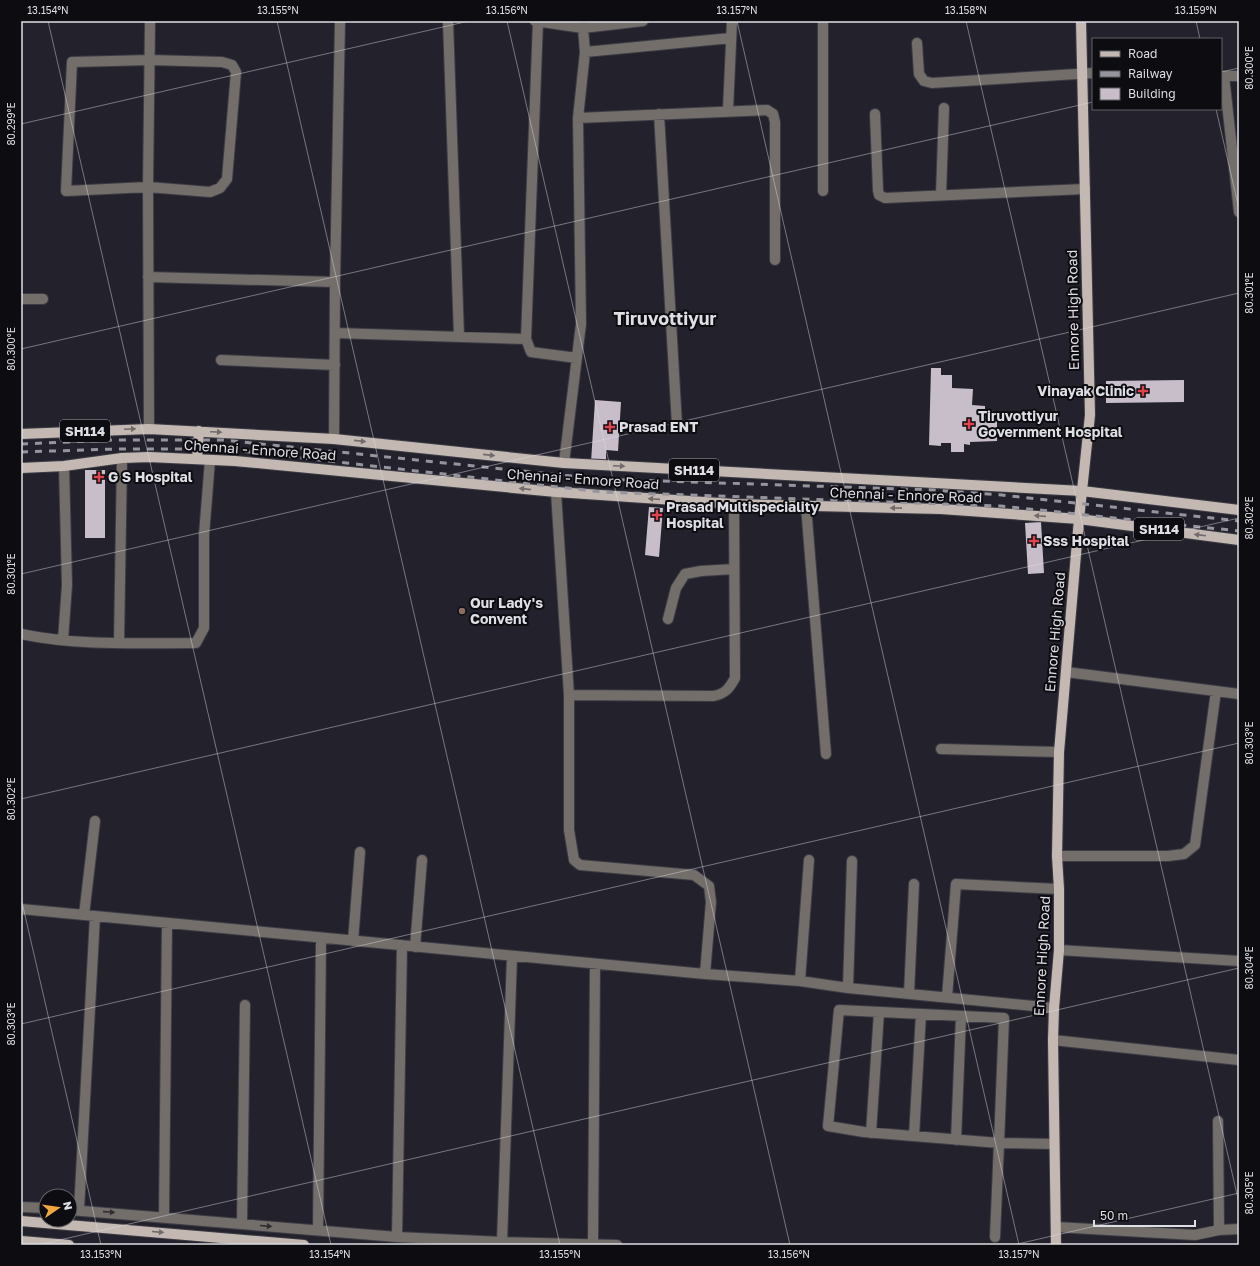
<svg xmlns="http://www.w3.org/2000/svg" width="1260" height="1266" font-family="'Golos Text',sans-serif">
	<rect width="100%" height="100%" fill="#23222c"/>
	<!-- building -->
	<path fill="#c7beca" d="M 931,368 L 941,368 L 941,375 L 952,375 L 952,388 L 973,389 L 972,405 L 985,406 L 985,414 L 997,414 L 997,441 L 970,442 L 970,445 L 964,444 L 964,452 L 951,452 L 951,443 L 941,443 L 941,446 L 929,445 Z
		M 1184,380 L 1184,402 L 1106,403 L 1106,381 Z
		M 595,400 L 621,402 L 618,451 L 606,450 L 606,463 L 591,462 Z
		M 85,470 L 105,470 L 105,538 L 85,538 Z
		M 649,507 L 663,508 L 659,557 L 645,555 Z
		M 1041,522 L 1044,573 L 1028,574 L 1025,523 Z"/>
	<g fill="none" stroke-linecap="round" stroke-linejoin="round">
		<!-- minor casing -->
		<g stroke="#3d3c46" stroke-width="12">
			<path id="minor" d="M 448,21 L 459,336
				M 535,21 L 583,28
				M 917,43 L 919,74 L 924,81 L 932,83 L 1093,73
				M 585,52 L 731,38
				M 150,60 L 222,62 L 232,65 L 236,72 L 227,179 L 220,188 L 210,192 L 148,187 L 66,191 L 72,62 Z
				M 1221,76 L 1239,76
				M 1224,76 L 1239,212
				M 728,110 L 732,21
				M 659,114 L 677,425
				M 875,114 L 878,190 L 879,195 L 885,198 L 1085,189
				M 578,118 L 767,110 L 773,114 L 775,122 L 775,260
				M 823,191 L 823,21
				M 941,195 L 944,108
				M 148,277 L 335,282
				M 21,299 L 43,299
				M 335,333 L 526,339 L 531,352 L 577,358
				M 526,339 L 538,21
				M 221,360 L 335,365
				M 149,429 L 148,187 L 150,21
				M 334,439 L 335,282 L 340,21
				M 564,463 L 581,324 L 578,118 L 585,52 L 583,28 L 643,21
				M 556,492 L 569,695 L 569,830 L 574,860 L 580,865 L 694,875 L 709,886 L 711,902 L 705,974
				M 806,506 L 826,754
				M 668,619 L 676,588 L 685,574 L 701,571 L 734,569
				M 21,634 C 78,646 138,643 196,643 L 204,628 L 204,535 L 210,460
				M 63,640 L 67,585 L 64,466
				M 119,643 L 122,458
				M 1066,672 L 1239,694
				M 569,695 L 713,696 C 725,694 729,689 735,678 L 734,504
				M 941,749 L 1059,752
				M 1057,856 L 1168,856 L 1184,854 L 1195,845 L 1216,691
				M 21,909 L 705,974 L 800,981 L 848,988 L 1054,1008
				M 84,915 L 95,821
				M 353,941 L 360,852
				M 415,947 L 422,860
				M 1059,950 L 1239,961
				M 800,981 L 809,860
				M 848,988 L 852,861
				M 909,994 L 914,884
				M 947,997 L 956,884 L 1059,889
				M 1053,1040 L 1239,1060
				M 1218,1121 L 1219,1230
				M 871,1133 L 879,1012
				M 914,1136 L 921,1014
				M 956,1140 L 961,1016
				M 21,1207 L 46,1208
				M 70,1210 L 397,1237 L 502,1242 L 617,1245
				M 79,1210 L 95,916
				M 164,1216 L 167,923
				M 242,1223 L 245,1005
				M 1056,1227 L 1195,1235 L 1219,1230 L 1239,1229
				M 318,1230 L 321,938
				M 397,1237 L 402,945
				M 995,1237 L 999,1143 L 864,1132 L 828,1126 L 839,1010 L 1004,1018 L 999,1143 L 1054,1144
				M 502,1242 L 512,956
				M 593,1244 L 595,964"/>
		</g>
		<!-- major casing -->
		<g stroke="#3d3c46" stroke-width="12">
			<path id="major" d="M 21,434 L 149,429 L 334,439 L 564,463 L 1082,491 L 1239,510
				M 197,459 L 199,431
				M 21,468 L 64,466 L 122,458 L 149,457 L 235,461 L 556,492 L 734,504 L 941,509 L 1079,519 L 1239,540
				M 21,1221 L 304,1245
				M 21,1241 L 69,1245
				M 1056,1245 L 1053,1040 L 1054,1008 L 1059,950 L 1059,889 L 1057,856 L 1059,752 L 1079,519 L 1090,415 L 1081,21"/>
		</g>
		<!-- minor -->
		<use href="#minor" stroke="#736e6a" stroke-width="10"/>
		<!-- major -->
		<use href="#major" stroke="#c4b9b2" stroke-width="10"/>
		<!-- rail -->
		<path stroke="#96959e" stroke-width="3" stroke-dasharray="7 7" stroke-linecap="butt" d="M 21,444 L 114,440 L 223,440 L 600,479 L 934,490 L 1002,495 L 1239,521
			M 21,452 L 116,449 L 223,449 L 602,492 L 1001,506 L 1239,531"/>
	</g>
	<!-- one-way arrows -->
	<defs><path id="oneway-solid" d="M-6-.8H1V-3.2L6.5 0L1 3.2V.8H-6Z"/></defs>
	<g fill="#716b6a">
		<use href="#oneway-solid" transform="translate(130 429) rotate(-2)"/>
		<use href="#oneway-solid" transform="translate(216 432) rotate(3)"/>
		<use href="#oneway-solid" transform="translate(360 441) rotate(6)"/>
		<use href="#oneway-solid" transform="translate(489 455) rotate(6)"/>
		<use href="#oneway-solid" transform="translate(619 466) rotate(3)"/>
		<use href="#oneway-solid" transform="translate(525 489) rotate(-174)"/>
		<use href="#oneway-solid" transform="translate(654 499) rotate(-176)"/>
		<use href="#oneway-solid" transform="translate(896 508) rotate(-179)"/>
		<use href="#oneway-solid" transform="translate(1040 516) rotate(-176)"/>
		<use href="#oneway-solid" transform="translate(1200 535) rotate(-173)"/>
		<use href="#oneway-solid" transform="translate(158 1232) rotate(5)"/>
	</g>
	<g fill="#302e30">
		<use href="#oneway-solid" transform="translate(109 1212) rotate(4)"/>
		<use href="#oneway-solid" transform="translate(266 1226) rotate(5)"/>
	</g>
	<!-- ticks -->
	<path fill="none" stroke="#dedee5" stroke-width="1" stroke-opacity="0.45" d="M 48,21 L 331,1245M 277,21 L 560,1245M 507,21 L 790,1245M 737,21 L 1019,1245M 966,21 L 1239,1203M 1196,21 L 1200,39M 1221,72 L 1239,68M 1216,109 L 1239,209M 21,124 L 469,21M 21,349 L 1093,102M 21,574 L 1239,293M 21,799 L 1239,518M 21,898 L 101,1245M 21,1024 L 1239,743M 38,1245 L 1239,968M 1013,1245 L 1239,1193"/>
	<!-- markers -->
	<g fill="#e0444e" stroke="#0c0c11" stroke-width="1.5">
		<path d="M1141 385h4v4h4v4h-4v4h-4v-4h-4v-4h4z"/>
		<path d="M967 418h4v4h4v4h-4v4h-4v-4h-4v-4h4z"/>
		<path d="M608 421h4v4h4v4h-4v4h-4v-4h-4v-4h4z"/>
		<path d="M97 471h4v4h4v4h-4v4h-4v-4h-4v-4h4z"/>
		<path d="M655 509h4v4h4v4h-4v4h-4v-4h-4v-4h4z"/>
		<path d="M1032 535h4v4h4v4h-4v4h-4v-4h-4v-4h4z"/>
	</g>
	<circle fill="#8d6e63" stroke="#0c0c11" stroke-width="1.5" cx="462" cy="611" r="4"/>
	<g text-anchor="middle" stroke-width="4" stroke-linejoin="round" paint-order="stroke">
		<!-- shield labels -->
		<g fill="#0c0c11" stroke="#9f9fa5" stroke-width="1">
			<rect x="60" y="420" width="50" height="22" rx="3"/>
			<rect x="669" y="459" width="50" height="22" rx="3"/>
			<rect x="1134" y="518" width="50" height="22" rx="3"/>
		</g>
		<g font-size="13" font-weight="bold" fill="#dedee5">
			<text x="85" y="436">SH114</text>
			<text x="694" y="475">SH114</text>
			<text x="1159" y="534">SH114</text>
		</g>
		<!-- street labels -->
		<g font-size="14" fill="#dedee5" stroke="#0c0c11">
			<text transform="translate(1073 310) rotate(-91)" y="5">Ennore High Road</text>
			<text transform="translate(260 450) rotate(4)" y="5">Chennai - Ennore Road</text>
			<text transform="translate(583 479) rotate(4)" y="5">Chennai - Ennore Road</text>
			<text transform="translate(906 495) rotate(2)" y="5">Chennai - Ennore Road</text>
			<text transform="translate(1055 632) rotate(-85)" y="5">Ennore High Road</text>
			<text transform="translate(1042 956) rotate(-87)" y="5">Ennore High Road</text>
		</g>
		<!-- poi labels -->
		<g font-size="14" font-weight="bold" fill="#dedee5" stroke="#0c0c11" text-anchor="start">
			<text x="1134" y="396" text-anchor="end">Vinayak Clinic</text>
			<text x="978" y="421">Tiruvottiyur<tspan x="978" dy="16">Government Hospital</tspan></text>
			<text x="619" y="432">Prasad ENT</text>
			<text x="108" y="482">G S Hospital</text>
			<text x="666" y="512">Prasad Multispeciality<tspan x="666" dy="16">Hospital</tspan></text>
			<text x="1043" y="546">Sss Hospital</text>
			<text x="470" y="608">Our Lady's<tspan x="470" dy="16">Convent</tspan></text>
		</g>
		<!-- district labels -->
		<g font-size="18" font-weight="bold" fill="#dedee5" stroke="#0c0c11">
			<text x="665" y="325">Tiruvottiyur</text>
		</g>
	</g>
	<!-- border -->
	<rect width="1260" height="1266" fill="none" stroke="#0c0c11" stroke-width="44"/>
	<!-- legend -->
	<rect x="1092" y="38" width="130" height="72" fill="#0c0c11" stroke="#606066"/>
	<rect x="1100" y="51" width="20" height="6" fill="#c4b9b2" stroke="#606066"/>
	<text x="1128" y="58" font-size="12" fill="#dedee5">Road</text>
	<rect x="1100" y="71" width="20" height="6" fill="#96959e" stroke="#606066"/>
	<text x="1128" y="78" font-size="12" fill="#dedee5">Railway</text>
	<rect x="1100" y="88" width="20" height="12" fill="#c7beca" stroke="#606066"/>
	<text x="1128" y="98" font-size="12" fill="#dedee5">Building</text>
	<!-- north arrow -->
	<g transform="translate(58 1208) rotate(77)"><circle r="19" fill="#0c0c11" stroke="#606066"/>
	<path d="M0-3L7 15L0 10L-7 15Z" fill="#f1a640"/>
	<text y="-6" font-size="11" font-weight="bold" text-anchor="middle" fill="#dedee5">N</text>
	</g>
	<!-- scale -->
	<path d="M1094 1220v6h101v-6" fill="none" stroke="#dedee5" stroke-width="2"/>
	<text x="1100" y="1220" font-size="12" fill="#dedee5" stroke="#0c0c11" stroke-width="3" paint-order="stroke">50 m</text>
	<rect x="22" y="22" width="1216" height="1222" fill="none" stroke="#dedee5" stroke-width="1.5"/>
	<g font-size="10" text-anchor="middle" fill="#dedee5">
		<text x="48" y="14">13.154°N</text>
		<text x="278" y="14">13.155°N</text>
		<text x="507" y="14">13.156°N</text>
		<text x="737" y="14">13.157°N</text>
		<text x="966" y="14">13.158°N</text>
		<text x="1196" y="14">13.159°N</text>
		<text transform="translate(1249 68) rotate(-90)" y="4">80.300°E</text>
		<text transform="translate(11 124) rotate(-90)" y="4">80.299°E</text>
		<text transform="translate(1249 293) rotate(-90)" y="4">80.301°E</text>
		<text transform="translate(11 349) rotate(-90)" y="4">80.300°E</text>
		<text transform="translate(1249 518) rotate(-90)" y="4">80.302°E</text>
		<text transform="translate(11 574) rotate(-90)" y="4">80.301°E</text>
		<text transform="translate(1249 743) rotate(-90)" y="4">80.303°E</text>
		<text transform="translate(11 799) rotate(-90)" y="4">80.302°E</text>
		<text transform="translate(1249 968) rotate(-90)" y="4">80.304°E</text>
		<text transform="translate(11 1024) rotate(-90)" y="4">80.303°E</text>
		<text transform="translate(1249 1193) rotate(-90)" y="4">80.305°E</text>
		<text x="101" y="1258">13.153°N</text>
		<text x="330" y="1258">13.154°N</text>
		<text x="560" y="1258">13.155°N</text>
		<text x="789" y="1258">13.156°N</text>
		<text x="1019" y="1258">13.157°N</text>
	</g>
</svg>
